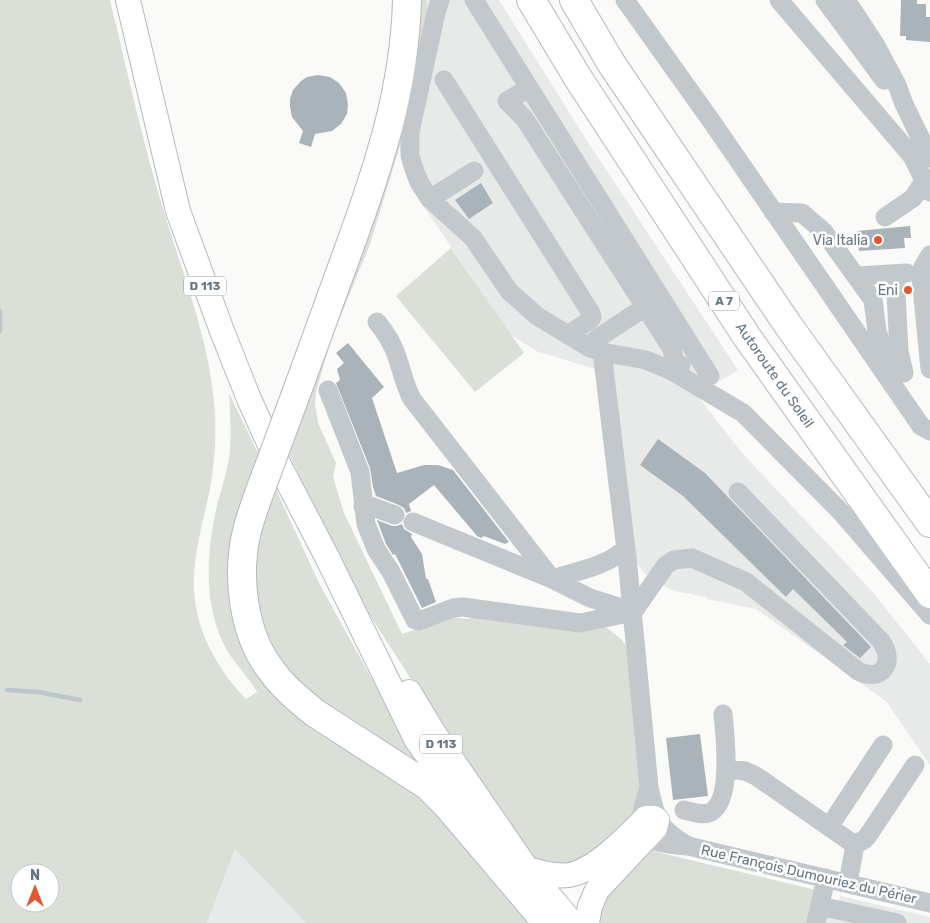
<svg xmlns="http://www.w3.org/2000/svg" width="930" height="923" font-family="Rubik,sans-serif">
	<rect width="100%" height="100%" fill="#fafaf8"/>
	<!-- built -->
	<path fill="#e8e9e9" d="M 427,0 L 499,0 L 584,136 L 738,370 L 720,381 L 705,382 L 693,390 L 742,453 L 871,590 L 930,664 L 930,765 L 886,701 L 756,609 L 707,599 L 707,597 L 674,591 L 646,575 L 635,561 L 595,369 L 536,351 L 511,335 L 411,188 L 403,167 L 400,146 L 427,16 Z
		M 235,849 L 306,923 L 207,923 Z
		M 840,896 L 930,917 L 930,923 L 808,923 L 810,914 L 830,918 L 831,913 L 836,914 Z"/>
	<!-- green -->
	<path fill="#dadfd7" fill-rule="evenodd" d="M 0,0 L 110,0 C 127,70 142,140 163,209 C 182,272 208,336 214,402 C 217,430 215,461 210,489 C 204,518 195,547 194,578 C 192,624 215,667 246,699 L 257,692 C 249,678 237,666 228,652 C 203,609 206,557 216,510 C 220,493 226,476 229,458 C 232,437 230,415 229,393 L 260,457 L 231,591 L 313,727 L 349,752 L 405,782 L 423,795 L 536,923 L 306,923 L 235,849 L 207,923 L 0,923 ZM 20,873 L 50,873 L 50,903 L 20,903 Z
		M 412,0 L 427,0 L 427,16 L 400,146 L 370,244 L 332,337 L 316,392 L 315,403 L 318,423 L 336,463 L 333,477 L 344,513 L 402,634 L 452,617 L 469,619 L 471,614 L 585,632 L 600,622 L 621,639 L 629,650 L 641,781 L 638,811 L 580,868 L 532,860 L 470,770 L 369,614 L 306,490 L 284,443 Z
		M 451,248 L 524,353 L 475,392 L 396,296 Z
		M 271,479 L 320,585 L 374,683 L 429,772 L 424,777 L 276,670 L 247,573 Z
		M 652,848 L 661,853 L 816,890 L 808,923 L 592,923 L 594,907 Z"/>
	<g fill="none" stroke-linecap="round" stroke-linejoin="round">
		<!-- stream -->
		<path stroke="#bbc7cb" stroke-width="4.5" d="M 0,311 L 0,331
			M 7,690 L 38,692 L 80,700"/>
	</g>
	<!-- building -->
	<path fill="#aab3b9" d="M 901,0 L 917,0 L 917,4 L 926,4 L 926,17 L 930,17 L 930,42 L 906,40 L 906,36 L 900,36 Z
		M 318,75 L 330,77 L 339,83 L 346,93 L 348,105 L 347,114 L 341,124 L 332,131 L 315,134 L 311,147 L 299,143 L 303,131 L 292,117 L 290,107 L 290,99 L 293,90 L 301,81 L 307,77 Z
		M 481,183 L 493,203 L 469,219 L 455,200 Z
		M 910,226 L 911,238 L 904,238 L 905,248 L 859,251 L 857,231 Z
		M 348,343 L 384,387 L 372,398 L 397,473 L 424,465 L 438,465 L 453,470 L 509,542 L 505,544 L 484,536 L 481,538 L 477,536 L 434,485 L 409,504 L 411,511 L 406,513 L 404,508 L 399,505 L 376,496 L 373,487 L 370,468 L 336,383 L 340,380 L 337,369 L 344,363 L 336,353 Z
		M 658,439 L 705,473 L 871,647 L 860,658 L 843,645 L 847,642 L 793,589 L 786,597 L 683,496 L 640,465 Z
		M 377,520 L 392,526 L 397,526 L 402,524 L 404,529 L 412,534 L 411,537 L 422,554 L 426,579 L 428,579 L 436,602 L 422,608 L 395,554 L 393,555 L 386,544 Z
		M 700,734 L 708,796 L 673,800 L 666,738 Z"/>
	<g fill="none" stroke-linecap="round" stroke-linejoin="round">
		<!-- major casing -->
		<g stroke="#b5babe" stroke-width="26">
			<path id="major" d="M 128,0 L 178,211 L 222,331 L 249,399 L 280,467 L 326,555 L 416,739 L 474,821
				M 409,692 L 433,732 L 527,869 L 572,923
				M 527,869 C 541,873 556,877 569,875 C 595,871 628,836 646,818 L 654,818 L 657,820 L 655,828 L 597,890 L 590,906 L 587,923"/>
		</g>
		<!-- highway casing -->
		<g stroke="#b4b9bd" stroke-width="30">
			<path id="highway" d="M 531,0 L 578,78 L 747,337 L 930,594
				M 574,0 L 611,63 L 788,325 L 930,523
				M 300,383 C 316,339 332,295 348,251 C 378,169 405,88 407,0
				M 263,483 C 257,499 251,515 247,531 C 236,575 243,634 271,670 C 283,687 299,700 315,713 L 428,786 L 446,804 L 547,923"/>
		</g>
		<!-- minor -->
		<path stroke="#c3c8cc" stroke-width="19" d="M 440,0 L 436,13 L 410,132 L 410,156 L 414,169 L 419,182 L 430,199 L 473,238 L 509,291 L 537,316 L 588,347 L 602,352 L 646,360 L 672,371 L 743,413 L 841,512 L 930,615
			M 474,0 L 710,376
			M 625,0 L 712,122 L 921,426 L 930,431
			M 779,0 L 912,156 L 930,192
			M 825,0 L 884,80
			M 846,0 L 875,44 L 897,85 L 904,104 L 930,158
			M 444,80 L 591,313 L 592,317 L 590,320 L 568,335
			M 529,88 L 507,101 L 524,118 L 672,349 L 674,359 L 672,371 L 681,365
			M 430,199 L 474,171
			M 773,212 L 802,213 L 824,232 L 873,300 L 877,331 L 881,344 L 900,372
			M 885,217 L 913,198 L 924,181
			M 930,255 L 923,267 L 921,277 L 930,369
			M 895,274 L 899,351 L 904,373
			M 857,276 L 907,273
			M 377,322 C 386,333 393,344 397,357 C 402,371 405,386 412,399 L 552,579 C 574,572 612,565 626,547
			M 588,347 L 598,338 L 645,307
			M 602,352 L 627,558 L 649,787
			M 328,390 L 360,472 L 366,524 L 376,549 L 391,572 L 415,620 L 419,621 L 453,608 L 463,607 L 580,623 L 633,612 L 666,565 L 674,560 L 692,558 L 746,582 L 858,671 C 882,683 896,662 881,641 L 738,492
			M 363,507 L 370,506 L 395,515
			M 413,522 L 552,579 L 590,598 L 632,611
			M 726,769 L 745,771 L 756,776 L 855,845 L 848,883
			M 649,787 C 656,820 658,828 688,846 C 673,845 640,843 641,822 C 641,811 646,798 649,787 Z
			M 684,810 C 692,812 703,816 711,812 C 733,799 725,735 723,714
			M 829,827 L 883,745
			M 855,845 L 865,839 L 869,834 L 915,765
			M 688,846 L 930,903
			M 820,906 L 897,923
			M 816,923 L 826,878"/>
		<!-- major -->
		<use href="#major" stroke="#fff" stroke-width="24"/>
		<!-- highway -->
		<use href="#highway" stroke="#fff" stroke-width="28"/>
		<!-- highway-bridge casing -->
		<g stroke="#b4b9bd" stroke-width="30" stroke-linecap="butt">
			<path id="highway-bridge" d="M 263,483 L 300,383"/>
		</g>
		<!-- highway-bridge -->
		<use href="#highway-bridge" stroke="#fff" stroke-width="28"/>
	</g>
	<!-- markers -->
	<g fill="#e4572e" stroke="#fff" stroke-width="2">
		<circle cx="878" cy="240" r="5"/>
		<circle cx="908" cy="290" r="5"/>
	</g>
	<g text-anchor="middle" stroke-width="5" stroke-linejoin="round" paint-order="stroke">
		<!-- shield labels -->
		<g fill="#fff" stroke="#939fa8" stroke-width="1">
			<rect x="184" y="276.5" width="42" height="19" rx="4"/>
			<rect x="709" y="291.5" width="30" height="19" rx="4"/>
			<rect x="420" y="734.5" width="42" height="19" rx="4"/>
		</g>
		<g font-size="12" font-weight="bold" fill="#657683">
			<text x="205" y="290">D 113</text>
			<text x="724" y="305">A 7</text>
			<text x="441" y="748">D 113</text>
		</g>
		<!-- poi labels -->
		<g font-size="14" fill="#657683" stroke="#fff" text-anchor="end">
			<text x="868" y="245">Via Italia</text>
			<text x="898" y="295">Eni</text>
		</g>
		<!-- street labels -->
		<g font-size="14" fill="#657683" stroke="#fff">
			<text transform="translate(775 375) rotate(55)" y="5">Autoroute du Soleil</text>
			<text transform="translate(809 874) rotate(13)" y="5">Rue François Dumouriez du Périer</text>
		</g>
	</g>
	<!-- north arrow -->
	<g transform="translate(35 888)"><circle r="24" fill="#ffffff" stroke="#c1c8cd"/>
	<path d="M0-4L9 19L0 12L-9 19Z" fill="#e4572e"/>
	<text y="-8" font-size="14" font-weight="bold" text-anchor="middle" fill="#657683">N</text>
	</g>
</svg>
